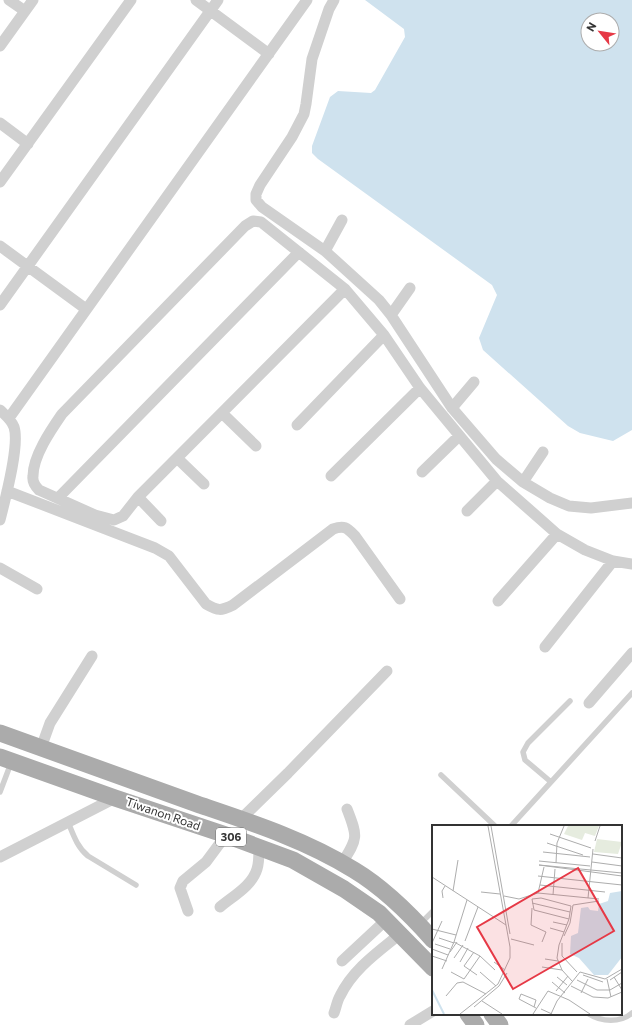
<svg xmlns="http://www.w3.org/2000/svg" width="632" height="1025" font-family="Commissioner,sans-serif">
	<rect width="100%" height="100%" fill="#fff"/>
	<!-- water -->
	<path fill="#cfe2ee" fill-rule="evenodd" d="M 365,0 L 632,0 L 632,430 L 613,441 L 580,433 L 568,426 L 483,350 L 479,338 L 497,295 L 492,285 L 318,159 L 312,153 L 312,146 L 330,97 L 338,91 L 371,93 L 375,90 L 405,37 L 404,29 ZM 588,20 L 612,20 L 612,44 L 588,44 Z"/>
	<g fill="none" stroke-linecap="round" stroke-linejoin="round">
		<!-- lane -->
		<path stroke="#d0d0d0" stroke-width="5.5" d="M 441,775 L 495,826
			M 551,782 L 525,760 L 523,752 L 528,743 L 570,701
			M 0,792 L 11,763
			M 68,822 C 73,834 77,847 88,856 L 136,885
			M 511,826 L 632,693
			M 421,923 L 433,911
			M 589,1014 C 601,1022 621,1023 632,1013"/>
		<!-- street -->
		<path stroke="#d0d0d0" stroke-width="11" d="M 9,0 L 25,11
			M 196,0 L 269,54
			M 334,0 L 329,9 L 312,59 L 306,104 L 304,114 L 292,137 L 260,185 L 256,194 L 256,200 L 262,207 L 325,251 L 379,300 L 391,315 L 452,408 L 496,459 L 523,482 L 550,498 L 569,506 L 591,508 L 632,503
			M 0,46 L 33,0
			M 0,123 L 28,144
			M 0,182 L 131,0
			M 0,246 L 86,309
			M 325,251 L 342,220
			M 345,289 L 138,497 L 123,516 L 114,520 L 95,515 L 39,490 C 35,486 32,482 33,476 C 33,456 51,430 62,414 L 245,226 L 253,221 L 261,222 L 345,289 L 384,335 L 420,388 L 497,481 L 557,534 L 585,550 L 613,561 L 632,564
			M 0,305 L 218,0
			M 391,315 L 410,288
			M 452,408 L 474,382
			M 0,410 C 5,415 11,419 14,427 C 20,445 5,500 0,520
			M 222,413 L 256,446
			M 9,418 L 307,0
			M 297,425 L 384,335
			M 177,458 L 204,484
			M 422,472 L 459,436
			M 331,476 L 420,388
			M 523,482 L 543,452
			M 7,491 L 155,548 L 169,556 L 206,604 C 218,611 221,611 233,605 L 333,529 C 345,525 347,528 355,536 L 400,599
			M 138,497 L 161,521
			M 58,498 L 299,252
			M 467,511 L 497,481
			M 0,568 L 37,589
			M 498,601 L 557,534
			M 545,647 L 613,561
			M 589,703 L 632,653
			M 41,748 L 50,723 L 92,656
			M 241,819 L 288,773 L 387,671
			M 0,857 L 115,798
			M 342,863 C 358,838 358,837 347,809
			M 220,907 C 233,896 252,886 257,869 C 259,863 259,855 259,848
			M 188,911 L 180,888 L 183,881 L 206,862 L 226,835
			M 342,961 L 386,920
			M 334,1013 C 336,1008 337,1001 340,996 C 353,969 378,952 400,934
			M 410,1025 L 433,1011"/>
		<!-- primary -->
		<path stroke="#ababab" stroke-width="17" d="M 0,733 C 66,757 132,780 197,804 C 250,822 306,840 354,870 C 384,888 410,914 433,940
			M 0,757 L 115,798 L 226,835 L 293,860 L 344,889 L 379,913 L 433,968
			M 468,1014 L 476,1025
			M 492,1014 L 500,1025"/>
	</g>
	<g text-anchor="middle" stroke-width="4" stroke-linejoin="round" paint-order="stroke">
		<!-- shield labels -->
		<rect fill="#fff" stroke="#707070" stroke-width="1" x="216" y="828" width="30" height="18" rx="3"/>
		<g font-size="11" font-weight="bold" fill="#333">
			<text x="231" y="841">306</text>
		</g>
		<!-- street labels -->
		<g font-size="12" fill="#333" stroke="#fff">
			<text transform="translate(163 814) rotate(19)" y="4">Tiwanon Road</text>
		</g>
	</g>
	<!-- overview -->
	<g transform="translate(432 825)">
		<rect width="190" height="190" fill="#fff"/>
		<path d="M 136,1 L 167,1 L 163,11 L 153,8 L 150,15 L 132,9 ZM 165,14 L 190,17 L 186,29 L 162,27 Z" fill="#e6ecdf"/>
		<path d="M 190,66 L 190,132 L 176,150 L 162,150 L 147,133 L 138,129 L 139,111 L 146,108 L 149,83 L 156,82 L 158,85 L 166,86 L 167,79 L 176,76 L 178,68 Z" fill="#cfe2ee"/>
		<path fill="none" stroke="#cfe2ee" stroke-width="2" d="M 0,165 L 12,189"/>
		<path fill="none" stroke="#adadad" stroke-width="1" d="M 59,1 L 78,109M 118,9 L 159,23M 163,16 L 168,1M 115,18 L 151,30M 111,27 L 158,32M 161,29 L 190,33M 107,36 L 158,41M 160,37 L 190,41M 124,38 L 125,18 L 132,1M 107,40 L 190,51M 107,40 L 190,48M 106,51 L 190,60M 0,52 L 74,100M 108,60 L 173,67M 21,66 L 26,35M 49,67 L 68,69M 106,68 L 112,42M 121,70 L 123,44M 72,71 L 87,74 L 106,68 L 167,74M 11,73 L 10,66 L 13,61M 156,73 L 161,24M 100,78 L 138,87M 100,83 L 99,100 L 114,107 L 110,117M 137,94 L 102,85 L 100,74 L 109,73 L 139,81 L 137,94 L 127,120 L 125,133 L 130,145 L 140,156M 121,97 L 135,100M 118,103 L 132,107M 0,104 L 24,110M 132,111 L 138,98 L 141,80 L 167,76M 7,113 L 22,118M 79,114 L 102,120M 33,116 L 46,82M 22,117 L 48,131 L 63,145M 0,118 L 10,96M 130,118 L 130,131 L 145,147M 3,119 L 18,124M 0,124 L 16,130M 18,127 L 25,117M 0,131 L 15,136M 22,133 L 31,120M 113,134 L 126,136M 28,137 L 36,123M 62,137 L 73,145M 32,141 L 42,127M 32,141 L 45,150M 110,142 L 130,145M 10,144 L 22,117 L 35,75M 19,147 L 32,154 L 48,131M 48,147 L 64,161M 151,150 L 171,157M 125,152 L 135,160M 182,152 L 190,165M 175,154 L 179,172M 145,155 L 165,165 L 178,165 L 190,158M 178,155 L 190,147M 120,157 L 133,168M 139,161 L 161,172 L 176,173 L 190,167M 124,166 L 136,151M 149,168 L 156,154M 14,171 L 25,158 L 31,157 L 54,169M 50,176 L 70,189M 42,182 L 67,161 L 75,148M 102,182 L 104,175 L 89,169 L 87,174 L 104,183M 109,184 L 120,189M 28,189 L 66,159 L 78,133 L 78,122 L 56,1M 101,189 L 116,166 L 137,175 L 158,189M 119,189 L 125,176 L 148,147 L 173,154 L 190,144"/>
		<path fill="#e63946" fill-opacity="0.15" stroke="#e63946" stroke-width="2" d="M 146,43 L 182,106 L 81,164 L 45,102 Z"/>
		<rect width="190" height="190" fill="none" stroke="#333" stroke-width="2"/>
	</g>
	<!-- north arrow -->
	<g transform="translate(600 32) rotate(300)"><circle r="19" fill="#ffffff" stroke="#adadad"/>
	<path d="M0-3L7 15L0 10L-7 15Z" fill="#e63946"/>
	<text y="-6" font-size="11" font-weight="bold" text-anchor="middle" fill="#333333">N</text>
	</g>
</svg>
